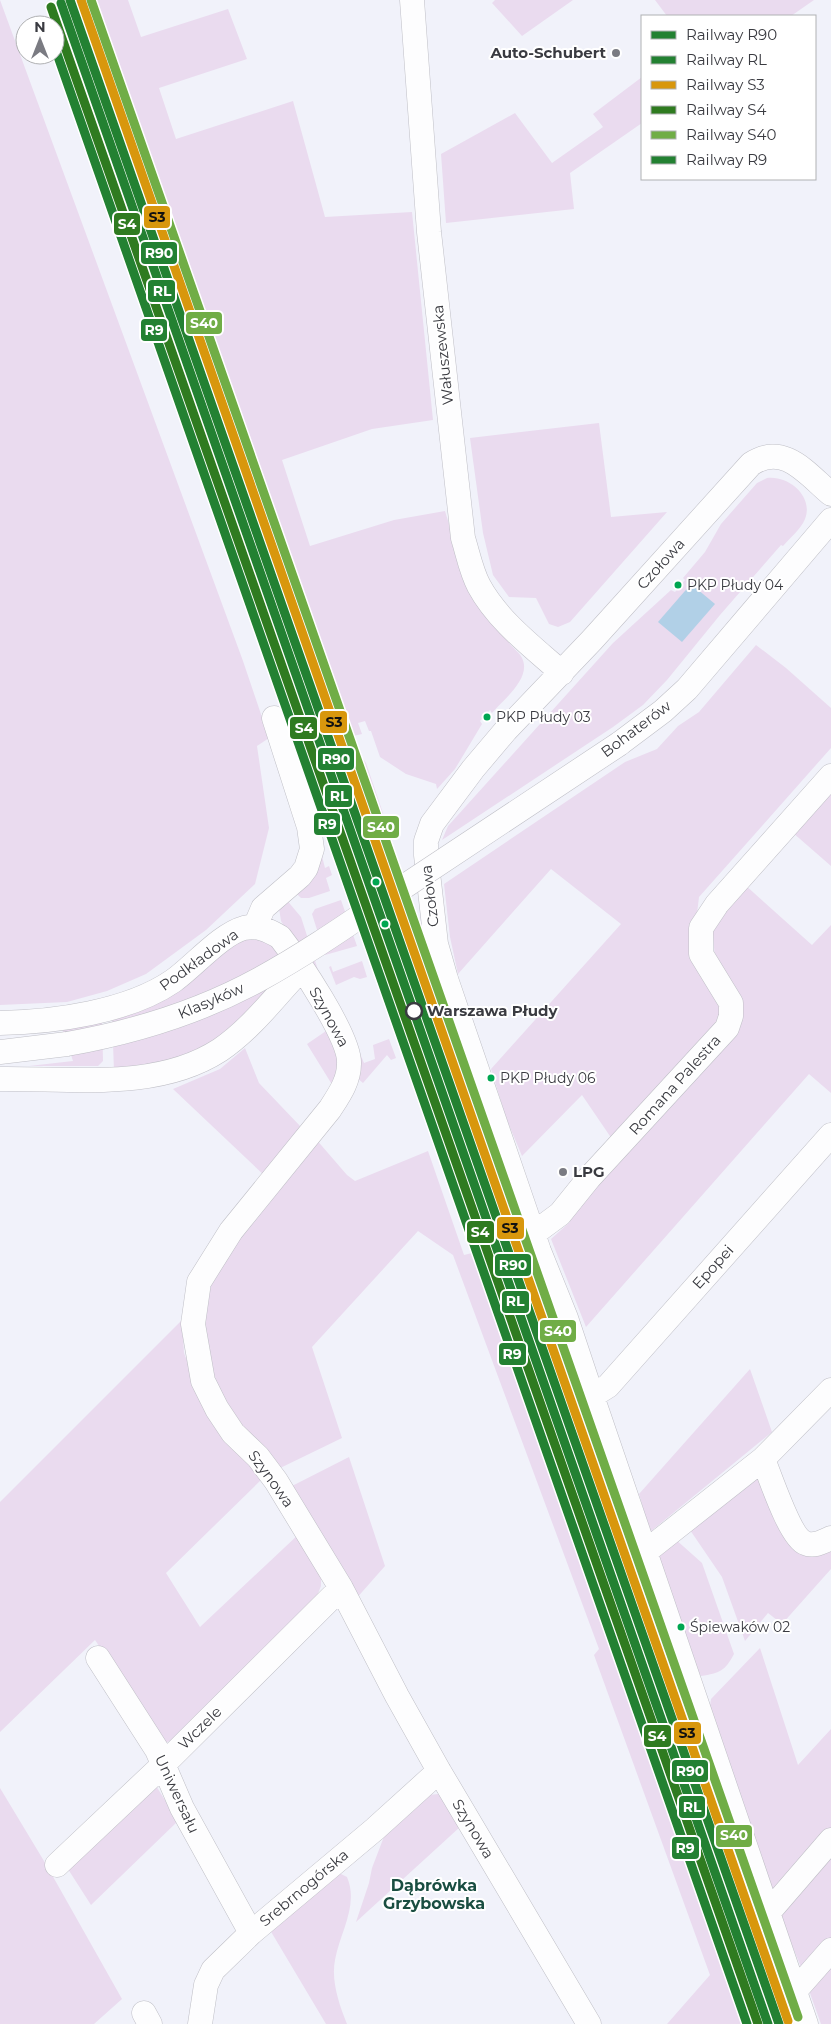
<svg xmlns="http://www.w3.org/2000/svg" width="831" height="2024" font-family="Montserrat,sans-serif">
	<rect width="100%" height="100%" fill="#f1f2fa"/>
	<!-- green -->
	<path fill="#eadbef" d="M 0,0 L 243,661 L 269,738 L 257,746 L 269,828 L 255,884 L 206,930 L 146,974 L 107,991 L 67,1002 L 0,1005 Z
		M 78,0 L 128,0 L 141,37 L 228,9 L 247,59 L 159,88 L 176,139 L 293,101 L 325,217 L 412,212 L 433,420 L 372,429 L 282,460 L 310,546 L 394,520 L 445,511 L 463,570 L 512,639 L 509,643 C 513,648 519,652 522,658 C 532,678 504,699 492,713 L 490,710 L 480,721 L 482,724 L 455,769 L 437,789 L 436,784 L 406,774 L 380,757 L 371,731 L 369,731 L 365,721 L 358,723 L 362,734 L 353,736 L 358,751 L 366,763 L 389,831 L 378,835 L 377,833 L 381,831 L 376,816 L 373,816 L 356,769 L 348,771 Z
		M 495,0 L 573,0 L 522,36 L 492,3 Z
		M 655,0 L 814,0 L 791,16 L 667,16 Z
		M 642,77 L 642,123 L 570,173 L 574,209 L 446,223 L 441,154 L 515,113 L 552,163 L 603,127 L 593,114 Z
		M 599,423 L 611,517 L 667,512 L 570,622 L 558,627 L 549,624 L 536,598 L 509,597 L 493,575 L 483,533 L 470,438 Z
		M 767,478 C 788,475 814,496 805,519 C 801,529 790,538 783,546 L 781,545 L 720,615 L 667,680 L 643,705 L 613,727 L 442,840 L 448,826 L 613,643 L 671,590 L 675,592 L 685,580 L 683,578 L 705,552 L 721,524 L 757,483 Z
		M 756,645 L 786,668 L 831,708 L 831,748 L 699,897 L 696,922 L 718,989 L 722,1022 L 614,1142 L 582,1095 L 522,1156 L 506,1118 L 491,1069 L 621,924 L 551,869 L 458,974 L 450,937 L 444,884 L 625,762 L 657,749 L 678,726 L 699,712 Z
		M 285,714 L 309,784 L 304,786 L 325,868 L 329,866 L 332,875 L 326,878 L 330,891 L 309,898 L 301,898 L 294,891 L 307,879 Z
		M 831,785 L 831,866 L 792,832 Z
		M 744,884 L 812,945 L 831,925 L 831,1093 L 809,1074 L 586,1327 L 551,1239 L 570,1222 L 570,1207 L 735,1026 L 743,1009 L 739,995 L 715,960 L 712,921 Z
		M 285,898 L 301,917 L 318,970 L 315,976 L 281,921 L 279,908 Z
		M 341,900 L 357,946 L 325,955 L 312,914 L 315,909 Z
		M 262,938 L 281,952 L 281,974 L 223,1037 L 186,1058 L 114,1071 L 112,1017 L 237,939 Z
		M 362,961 L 367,977 L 360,979 L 354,977 L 336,985 L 329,967 L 331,966 L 333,972 Z
		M 436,974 L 525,1245 L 522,1246 L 514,1230 L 455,1056 L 461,1053 L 456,1039 L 450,1041 L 443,1020 L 446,1019 L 432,976 Z
		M 102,1018 L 103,1061 L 98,1066 L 29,1066 L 73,1061 L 62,1028 Z
		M 326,1031 L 341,1057 L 336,1091 L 307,1044 Z
		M 351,1032 L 364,1063 L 375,1059 L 373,1045 L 389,1039 L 396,1058 L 391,1060 L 387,1055 L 363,1083 L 357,1078 Z
		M 245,1048 L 259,1083 L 301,1127 L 266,1177 L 173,1089 L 220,1069 Z
		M 315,1138 L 347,1175 L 355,1181 L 428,1151 L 464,1255 L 472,1253 L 742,2024 L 667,2024 L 710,1975 L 594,1655 L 599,1649 L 453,1255 L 418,1231 L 312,1347 L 342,1438 L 274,1471 L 239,1424 L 215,1380 L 203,1329 L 212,1275 Z
		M 513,1238 L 514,1238 L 519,1251 L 523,1250 L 526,1259 L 534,1257 L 797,2024 L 789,2024 Z
		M 182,1320 L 184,1353 L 195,1381 L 255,1465 L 261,1480 L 166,1573 L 200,1627 L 300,1533 L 321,1573 L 321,1586 L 313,1606 L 179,1737 L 165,1743 L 95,1640 L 0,1732 L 0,1502 Z
		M 750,1369 L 772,1432 L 650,1532 L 639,1494 Z
		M 349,1457 L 385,1566 L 355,1600 L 292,1486 Z
		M 759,1474 L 772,1506 L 831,1547 L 831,1569 L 782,1624 L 768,1613 L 745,1641 L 722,1577 L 690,1530 Z
		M 674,1538 L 702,1563 L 734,1654 C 725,1671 720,1673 701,1676 L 696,1668 L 656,1550 Z
		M 760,1648 L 798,1765 L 831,1729 L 831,1833 L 772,1892 L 709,1713 L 711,1699 Z
		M 153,1781 L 178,1821 L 91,1905 L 66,1866 Z
		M 0,1788 L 47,1866 L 122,1999 L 94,2024 L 0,2024 Z
		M 438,1794 L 448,1804 L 460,1827 L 356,1922 L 369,1883 L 372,1868 L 385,1834 L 420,1796 Z
		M 831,1848 L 831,1940 L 803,1972 L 777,1909 Z
		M 339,1873 L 347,1877 C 359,1905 340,1932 335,1960 C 331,1981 339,2004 347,2024 L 326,2024 L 270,1930 Z
		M 831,1958 L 831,2024 L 821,2024 L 807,1985 Z"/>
	<!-- water -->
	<path fill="#b1d0e7" d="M 691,584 L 715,604 L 682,642 L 658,622 Z"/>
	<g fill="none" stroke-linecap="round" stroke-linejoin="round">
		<!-- minor casing -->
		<g stroke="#bfbfc6" stroke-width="25">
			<path id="minor" d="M 412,0 L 429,232 L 463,538 C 468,554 471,571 479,586 C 498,621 533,647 562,673
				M 619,744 L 663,711 L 687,689 L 831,520
				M 255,927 L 263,908 L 300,876 L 306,868 L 312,849 L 309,827 L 274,718
				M 0,1023 C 54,1022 128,1012 173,981 C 193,967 221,934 244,928 C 257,925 268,930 280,937 C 297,959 351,1038 349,1064 C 349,1081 339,1095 330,1109 L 231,1231 L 199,1282 L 193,1324 L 203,1381 L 217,1409 L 233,1433 L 258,1457 L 276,1481 L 341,1588 L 397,1696 L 439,1771 L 589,2024
				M 0,1052 L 67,1044
				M 0,1079 C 72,1078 157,1091 220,1050 C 251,1029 276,996 301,969
				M 533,1234 L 560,1214 L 589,1178 L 727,1028 L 731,1016 L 731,1003 L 701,954 L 701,928 L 717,904 L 831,776
				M 592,1396 L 608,1386 L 831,1135
				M 763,1459 C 770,1476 790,1537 805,1543 C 814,1547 822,1542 831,1538
				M 644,1553 L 763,1459 L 831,1390
				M 98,1658 L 157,1750 L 182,1808 L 251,1933
				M 57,1865 L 164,1764 L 341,1588
				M 768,1913 L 831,1840
				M 794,1992 L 831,1950
				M 144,2013 L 150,2024
				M 200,2024 L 206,1985 L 213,1970 L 251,1933 L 375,1829 L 439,1771
				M 806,2024 L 592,1396 L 566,1318 L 539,1251 L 446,979 L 436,944 L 426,855 L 426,841 L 432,824 L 473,769 L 506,730 L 592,640 L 751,464 C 784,442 807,474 831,494"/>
		</g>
		<!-- minor -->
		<use href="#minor" stroke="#fdfdfe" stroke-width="24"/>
		<!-- minor-bridge casing -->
		<g stroke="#bfbfc6" stroke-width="25" stroke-linecap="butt">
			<path id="minor-bridge" d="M 67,1044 C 135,1032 200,1012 260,979 C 313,950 363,914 414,880 C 482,835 550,790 619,744"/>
		</g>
		<!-- minor-bridge -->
		<use href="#minor-bridge" stroke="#fdfdfe" stroke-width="24"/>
		<!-- rail-1 casing -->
		<g stroke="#fff" stroke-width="12">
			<path id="rail-1" d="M 70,0 L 779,2024"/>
		</g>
		<!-- rail-2 casing -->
		<g stroke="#fff" stroke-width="12">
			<path id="rail-2" d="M 61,3 L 768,2024"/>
		</g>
		<!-- rail-3 casing -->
		<g stroke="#fff" stroke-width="12">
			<path id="rail-3" d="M 81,0 L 788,2021"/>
		</g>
		<!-- rail-4 casing -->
		<g stroke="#fff" stroke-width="12">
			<path id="rail-4" d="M 51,7 L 758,2024"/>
		</g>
		<!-- rail-5 casing -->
		<g stroke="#fff" stroke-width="12">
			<path id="rail-5" d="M 91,0 L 798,2017"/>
		</g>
		<!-- rail-6 casing -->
		<g stroke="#fff" stroke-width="12">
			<path id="rail-6" d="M 55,48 L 747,2024"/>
		</g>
		<!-- rail-1 -->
		<use href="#rail-1" stroke="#238132" stroke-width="9"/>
		<!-- rail-2 -->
		<use href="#rail-2" stroke="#238132" stroke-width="9"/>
		<!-- rail-3 -->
		<use href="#rail-3" stroke="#d8970d" stroke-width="9"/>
		<!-- rail-4 -->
		<use href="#rail-4" stroke="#2f7b20" stroke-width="9"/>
		<!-- rail-5 -->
		<use href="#rail-5" stroke="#70ad46" stroke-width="9"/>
		<!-- rail-6 -->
		<use href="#rail-6" stroke="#238132" stroke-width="9"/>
	</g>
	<!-- markers -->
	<g fill="#7a7b82" stroke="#fff" stroke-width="2">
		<circle cx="616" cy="53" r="5"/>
		<circle cx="563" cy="1172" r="5"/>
	</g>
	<g fill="#00a651" stroke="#fff" stroke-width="2">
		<circle cx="678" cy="585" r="4.5"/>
		<circle cx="487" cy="717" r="4.5"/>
		<circle cx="376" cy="882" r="4.5"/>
		<circle cx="385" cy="924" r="4.5"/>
		<circle cx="491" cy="1078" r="4.5"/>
		<circle cx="681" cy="1627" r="4.5"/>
	</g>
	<circle fill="#fff" stroke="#3a3b41" stroke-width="2.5" cx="414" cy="1011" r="8"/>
	<g text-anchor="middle" stroke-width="4" stroke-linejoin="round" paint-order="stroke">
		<!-- bus labels -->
		<g font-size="14" fill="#3a3b41" stroke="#fff" text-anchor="start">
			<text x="687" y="590">PKP Płudy 04</text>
			<text x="496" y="722">PKP Płudy 03</text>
			<text x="500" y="1083">PKP Płudy 06</text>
			<text x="690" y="1632">Śpiewaków 02</text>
		</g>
		<!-- poi labels -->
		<g font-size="15" font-weight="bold" fill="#3a3b41" stroke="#fff" text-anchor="end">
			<text x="606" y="58">Auto-Schubert</text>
			<text x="573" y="1177" text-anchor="start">LPG</text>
		</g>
		<!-- street labels -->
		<g font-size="15" fill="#3a3b41" stroke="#fff">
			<text transform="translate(443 355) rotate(-96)" y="5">Wałuszewska</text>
			<text transform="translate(661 564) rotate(-48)" y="5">Czołowa</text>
			<text transform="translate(636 729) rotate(-37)" y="5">Bohaterów</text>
			<text transform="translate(430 896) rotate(-97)" y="5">Czołowa</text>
			<text transform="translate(199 960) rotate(-36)" y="5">Podkładowa</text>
			<text transform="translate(211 1001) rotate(-23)" y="5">Klasyków</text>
			<text transform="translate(329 1017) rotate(61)" y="5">Szynowa</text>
			<text transform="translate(675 1085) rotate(-48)" y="5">Romana Palestra</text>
			<text transform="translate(713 1267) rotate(-48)" y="5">Epopei</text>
			<text transform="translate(271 1479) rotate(54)" y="5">Szynowa</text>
			<text transform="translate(200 1728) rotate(-45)" y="5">Wczele</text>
			<text transform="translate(177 1794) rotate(65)" y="5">Uniwersału</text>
			<text transform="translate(473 1829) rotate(59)" y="5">Szynowa</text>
			<text transform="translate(304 1888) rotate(-40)" y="5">Srebrnogórska</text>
		</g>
		<!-- stop labels -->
		<g font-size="15" font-weight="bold" fill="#3a3b41" stroke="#fff" text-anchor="start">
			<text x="427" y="1016">Warszawa Płudy</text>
		</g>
		<!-- neighbourhood labels -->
		<g font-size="16" font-weight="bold" fill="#1a4e41" stroke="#fff">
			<text x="434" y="1891">Dąbrówka<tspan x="434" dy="18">Grzybowska</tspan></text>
		</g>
	</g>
	<g stroke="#fff" stroke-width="2">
		<rect x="143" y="205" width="28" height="24" rx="5" fill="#d8970d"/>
		<rect x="113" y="212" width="28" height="24" rx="5" fill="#2f7b20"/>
		<rect x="140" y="241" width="38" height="24" rx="5" fill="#238132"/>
		<rect x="147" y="279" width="29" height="24" rx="5" fill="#238132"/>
		<rect x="185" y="311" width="38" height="24" rx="5" fill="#70ad46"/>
		<rect x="140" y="318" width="28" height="24" rx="5" fill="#238132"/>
		<rect x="319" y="710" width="29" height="24" rx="5" fill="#d8970d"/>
		<rect x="289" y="716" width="29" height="24" rx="5" fill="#2f7b20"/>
		<rect x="317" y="747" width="38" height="24" rx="5" fill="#238132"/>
		<rect x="324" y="784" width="29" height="24" rx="5" fill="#238132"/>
		<rect x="313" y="812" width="28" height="24" rx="5" fill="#238132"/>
		<rect x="362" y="815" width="38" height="24" rx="5" fill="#70ad46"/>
		<rect x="496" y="1216" width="29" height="24" rx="5" fill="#d8970d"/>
		<rect x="466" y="1220" width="29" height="24" rx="5" fill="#2f7b20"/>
		<rect x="494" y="1253" width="38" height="24" rx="5" fill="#238132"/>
		<rect x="501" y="1290" width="29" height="24" rx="5" fill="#238132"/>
		<rect x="539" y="1319" width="38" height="24" rx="5" fill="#70ad46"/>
		<rect x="498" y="1342" width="29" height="24" rx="5" fill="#238132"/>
		<rect x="673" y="1721" width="29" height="24" rx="5" fill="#d8970d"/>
		<rect x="643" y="1724" width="29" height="24" rx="5" fill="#2f7b20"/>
		<rect x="671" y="1759" width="38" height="24" rx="5" fill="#238132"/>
		<rect x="678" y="1795" width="28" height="24" rx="5" fill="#238132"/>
		<rect x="715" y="1824" width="38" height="24" rx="5" fill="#70ad46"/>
		<rect x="671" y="1836" width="29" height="24" rx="5" fill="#238132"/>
	</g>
	<g font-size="14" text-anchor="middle" font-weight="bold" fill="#fff">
		<text x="127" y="229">S4</text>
		<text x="159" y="258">R90</text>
		<text x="162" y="296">RL</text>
		<text x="204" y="328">S40</text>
		<text x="154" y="335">R9</text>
		<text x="304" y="733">S4</text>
		<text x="336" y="764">R90</text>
		<text x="339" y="801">RL</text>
		<text x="327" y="829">R9</text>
		<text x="381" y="832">S40</text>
		<text x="480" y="1237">S4</text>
		<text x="513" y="1270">R90</text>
		<text x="515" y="1306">RL</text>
		<text x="558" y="1336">S40</text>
		<text x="512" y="1359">R9</text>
		<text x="657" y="1741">S4</text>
		<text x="690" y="1776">R90</text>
		<text x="692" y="1812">RL</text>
		<text x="734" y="1840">S40</text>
		<text x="685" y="1853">R9</text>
	</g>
	<g font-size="14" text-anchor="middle" font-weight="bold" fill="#111">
		<text x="157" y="222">S3</text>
		<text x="334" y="727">S3</text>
		<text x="510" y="1233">S3</text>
		<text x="687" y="1738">S3</text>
	</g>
	<!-- legend -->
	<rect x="641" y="15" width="175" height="165" fill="#ffffff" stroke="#b0b1b3"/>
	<rect x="651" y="31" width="25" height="8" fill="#238132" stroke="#b0b1b3"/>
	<text x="686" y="40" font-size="15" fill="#3a3b41">Railway R90</text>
	<rect x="651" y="56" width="25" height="8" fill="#238132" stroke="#b0b1b3"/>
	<text x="686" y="65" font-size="15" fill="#3a3b41">Railway RL</text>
	<rect x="651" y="81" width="25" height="8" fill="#d8970d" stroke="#b0b1b3"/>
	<text x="686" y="90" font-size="15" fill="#3a3b41">Railway S3</text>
	<rect x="651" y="106" width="25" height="8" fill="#2f7b20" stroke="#b0b1b3"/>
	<text x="686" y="115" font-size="15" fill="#3a3b41">Railway S4</text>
	<rect x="651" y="131" width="25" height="8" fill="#70ad46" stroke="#b0b1b3"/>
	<text x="686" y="140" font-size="15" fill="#3a3b41">Railway S40</text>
	<rect x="651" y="156" width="25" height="8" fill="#238132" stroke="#b0b1b3"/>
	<text x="686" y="165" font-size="15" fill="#3a3b41">Railway R9</text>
	<!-- north arrow -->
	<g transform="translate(40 40)"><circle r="24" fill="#ffffff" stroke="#b0b1b3"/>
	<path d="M0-4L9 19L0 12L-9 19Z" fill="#7a7b82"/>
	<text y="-8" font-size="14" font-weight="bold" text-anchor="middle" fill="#3a3b41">N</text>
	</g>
</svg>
